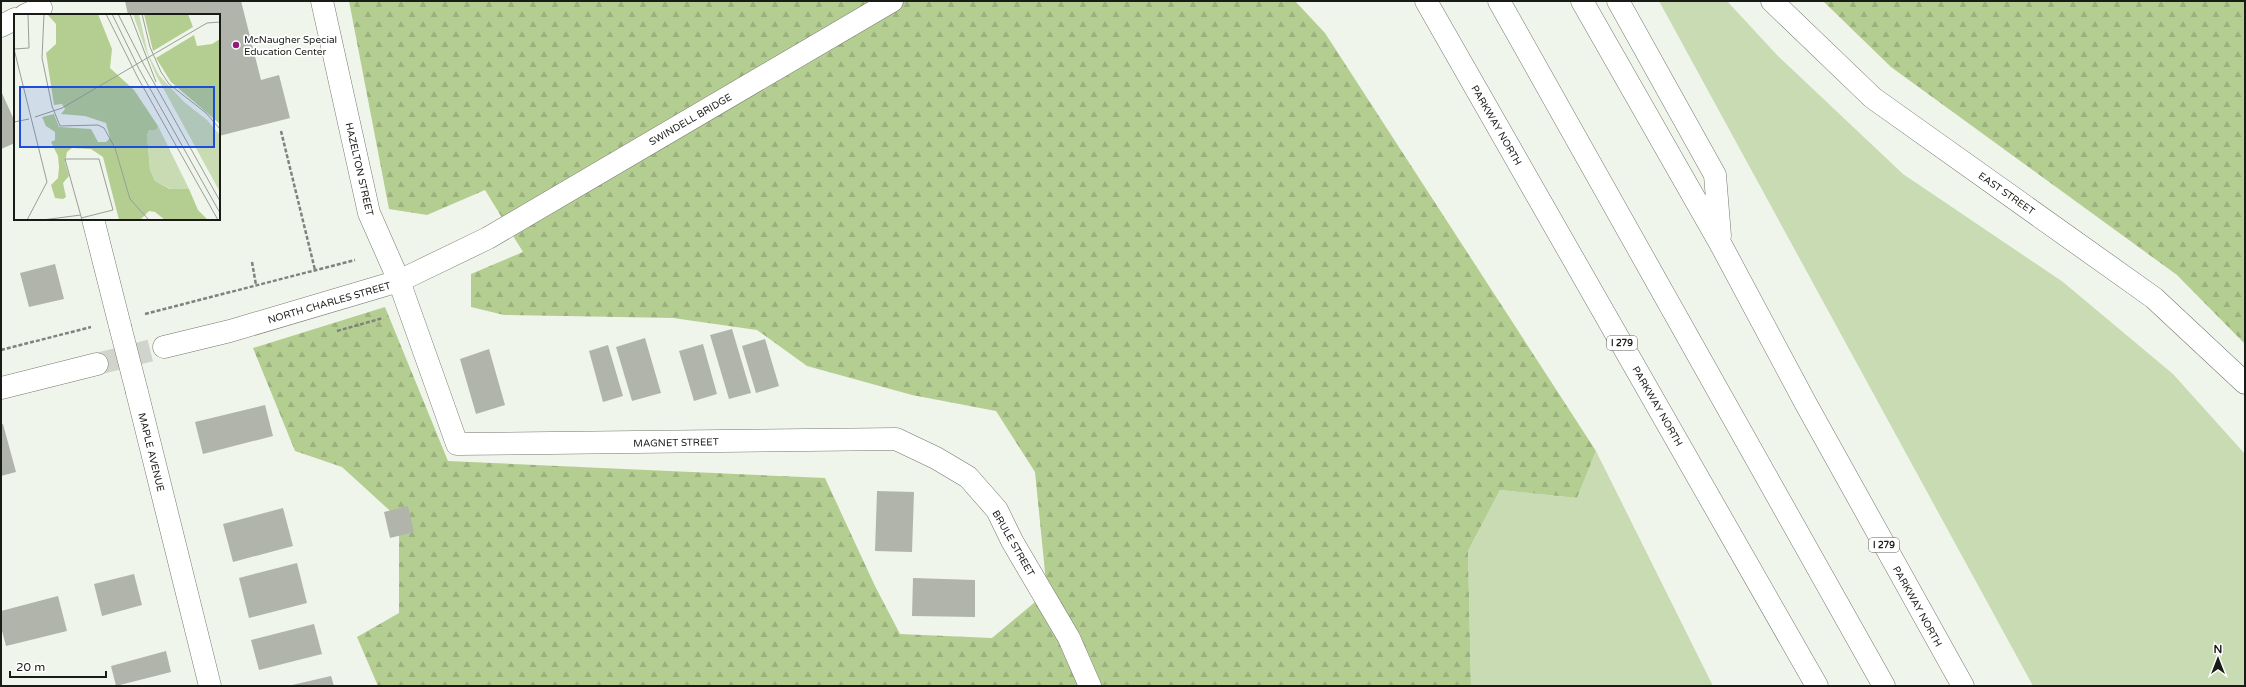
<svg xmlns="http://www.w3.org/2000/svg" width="2246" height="687" font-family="'Varela Round',sans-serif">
	<defs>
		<pattern id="forest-firs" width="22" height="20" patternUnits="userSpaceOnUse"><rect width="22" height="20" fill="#b4ce92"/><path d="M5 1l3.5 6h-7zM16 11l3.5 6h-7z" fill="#9ab07d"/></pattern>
	</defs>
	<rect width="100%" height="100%" fill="#f0f5eb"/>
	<!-- green -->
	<path fill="#c9dbb3" d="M 1659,1 L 1727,1 L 1777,55 L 1903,174 L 2063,282 L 2173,374 L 2245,454 L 2245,686 L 2033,686 Z
		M 1596,451 L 1713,686 L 1471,686 L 1468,551 L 1500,490 L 1577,498 Z"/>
	<!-- forest -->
	<path fill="url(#forest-firs)" d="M 349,1 L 1295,1 L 1325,33 L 1596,451 L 1577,498 L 1500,490 L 1468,551 L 1471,686 L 378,686 L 357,637 L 399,613 L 399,519 L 342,467 L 295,451 L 253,348 L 385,307 L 448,461 L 825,478 L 875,586 L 900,634 L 992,638 L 1047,592 L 1035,472 L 996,411 L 912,395 L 807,366 L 757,330 L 673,318 L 504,315 L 471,307 L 471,274 L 523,252 L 485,190 L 427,215 L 389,209 Z
		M 1823,1 L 2245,1 L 2245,344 L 2177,275 L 1891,67 Z"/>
	<!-- building -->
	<path fill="#b0b4ab" d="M 125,1 L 241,1 L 261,80 L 279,75 L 290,118 L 219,136 L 219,15 L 128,15 Z
		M 1,91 L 15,122 L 15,143 L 1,149 Z
		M 55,264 L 64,299 L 29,307 L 20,273 Z
		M 732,329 L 751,393 L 729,399 L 710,335 Z
		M 645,338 L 661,393 L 632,401 L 616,347 Z
		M 765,339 L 779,386 L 756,393 L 742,346 Z
		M 703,344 L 717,394 L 694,401 L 679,351 Z
		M 608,345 L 623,396 L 603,402 L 589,351 Z
		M 489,349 L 505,405 L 476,414 L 460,359 Z
		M 265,405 L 273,436 L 203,454 L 195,422 Z
		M 3,424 L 16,472 L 1,476 L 1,425 Z
		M 877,491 L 914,492 L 912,552 L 875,551 Z
		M 408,506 L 414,532 L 390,538 L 384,512 Z
		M 283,508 L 293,546 L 233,562 L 223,524 Z
		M 297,563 L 307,603 L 249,618 L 239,578 Z
		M 134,574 L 142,605 L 102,616 L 94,584 Z
		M 913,578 L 975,580 L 975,617 L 912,616 Z
		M 58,596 L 67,631 L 6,646 L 1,627 L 1,611 Z
		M 314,624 L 322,654 L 259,670 L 251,640 Z
		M 166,651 L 171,672 L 116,686 L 111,666 Z
		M 331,676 L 334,686 L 292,686 L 292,685 Z"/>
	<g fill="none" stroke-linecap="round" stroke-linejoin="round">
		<!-- secondary-tunnel -->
		<path stroke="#d0d4cb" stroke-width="22" stroke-dasharray="22 11" stroke-linecap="butt" d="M 97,364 L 164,347"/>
		<!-- street casing -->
		<g stroke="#74786f" stroke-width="23">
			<path id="street" d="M 322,1 L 369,213 L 399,281 L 457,444 L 896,439 L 936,458 L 968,477 L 997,510 L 1012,541 L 1069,638 L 1090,686
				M 25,15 L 41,8
				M 1,26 L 15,19
				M 93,219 L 120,326
				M 137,392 L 210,686"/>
		</g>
		<!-- secondary casing -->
		<g stroke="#74786f" stroke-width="23">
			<path id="secondary" d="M 1772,1 L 1873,98 L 2154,298 L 2245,383
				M 164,347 L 230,331 L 399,281 L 488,238 L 892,1
				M 1,388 L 97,364"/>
		</g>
		<!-- highway casing -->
		<g stroke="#74786f" stroke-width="23">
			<path id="highway" d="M 1426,1 L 1817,686
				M 1499,1 L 1884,686
				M 1582,1 L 1720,243 L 1806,404 L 1963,686
				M 1618,1 L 1715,175 L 1720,236"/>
		</g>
		<!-- path -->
		<path stroke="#80837d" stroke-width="2.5" stroke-dasharray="4 2" stroke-linecap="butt" d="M 281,131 L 315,270
			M 252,262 L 256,285
			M 145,314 L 355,260
			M 337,331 L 383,318
			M 1,350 L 91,327"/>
		<!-- street -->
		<use href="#street" stroke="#fff" stroke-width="22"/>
		<!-- secondary -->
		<use href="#secondary" stroke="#fff" stroke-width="22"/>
		<!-- highway -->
		<use href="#highway" stroke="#fff" stroke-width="22"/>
		<!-- street-bridge casing -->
		<g stroke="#74786f" stroke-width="23" stroke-linecap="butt">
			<path id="street-bridge" d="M 120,326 L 137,392"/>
		</g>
		<!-- street-bridge -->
		<use href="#street-bridge" stroke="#fff" stroke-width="22"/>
	</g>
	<!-- markers -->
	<circle fill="#901b7a" stroke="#fff" stroke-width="1.5" cx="236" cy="45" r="4"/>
	<g text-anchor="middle" stroke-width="3.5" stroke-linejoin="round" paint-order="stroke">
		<!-- shield labels -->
		<g fill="#fff" stroke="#5e5f5d" stroke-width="1">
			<rect x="1607" y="336" width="30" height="14" rx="3"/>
			<rect x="1869" y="538" width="30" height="14" rx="3"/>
		</g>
		<g font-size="9" font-weight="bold" fill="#191b17">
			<text x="1622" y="346">I 279</text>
			<text x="1884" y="548">I 279</text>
		</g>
		<!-- poi labels -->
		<g font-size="10" fill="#191b17" stroke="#fff" text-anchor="start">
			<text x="244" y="43">McNaugher Special<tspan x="244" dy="12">Education Center</tspan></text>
		</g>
		<!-- street labels -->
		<g font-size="10" fill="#191b17" stroke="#fff">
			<text transform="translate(690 119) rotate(-30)" y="4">SWINDELL BRIDGE</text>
			<text transform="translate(1497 125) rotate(60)" y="4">PARKWAY NORTH</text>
			<text transform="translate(360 169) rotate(77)" y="4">HAZELTON STREET</text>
			<text transform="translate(2007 193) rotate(35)" y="4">EAST STREET</text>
			<text transform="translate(329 302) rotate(-16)" y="4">NORTH CHARLES STREET</text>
			<text transform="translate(1658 406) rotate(60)" y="4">PARKWAY NORTH</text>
			<text transform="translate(676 442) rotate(-1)" y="4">MAGNET STREET</text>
			<text transform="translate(152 452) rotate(76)" y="4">MAPLE AVENUE</text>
			<text transform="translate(1014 543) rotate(60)" y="4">BRULE STREET</text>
			<text transform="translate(1918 606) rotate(61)" y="4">PARKWAY NORTH</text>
		</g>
	</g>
	<!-- overview -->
	<g transform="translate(14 14)">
		<rect width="206" height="206" fill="#f0f5eb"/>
		<path d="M 119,0 L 125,0 L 134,40 L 145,61 L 170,88 L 193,106 L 206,121 L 206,178 L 142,61 L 132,37 ZM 144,112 L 175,175 L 157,175 L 141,167 L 136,156 L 133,121 L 135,116 L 142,116 Z" fill="#c9dbb3"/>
		<path d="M 33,0 L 84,0 L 98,35 L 96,54 L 120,76 L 144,112 L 142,116 L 135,116 L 133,121 L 136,156 L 141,167 L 156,175 L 175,175 L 184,196 L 194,206 L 151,206 L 141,198 L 135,197 L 126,206 L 105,206 L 89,143 L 77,135 L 58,134 L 53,138 L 51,148 L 55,162 L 49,169 L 52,183 L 49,185 L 41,184 L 37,171 L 44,164 L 45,153 L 44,142 L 37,128 L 41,126 L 41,118 L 32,112 L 28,103 L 40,100 L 45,113 L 77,115 L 84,128 L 92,128 L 96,124 L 92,109 L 71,102 L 47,100 L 51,95 L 48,90 L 40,91 L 32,39 L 42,30 L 42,10 ZM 130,0 L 174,0 L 179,13 L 139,37 ZM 180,21 L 183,32 L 198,30 L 206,25 L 206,110 L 157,68 L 142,44 Z" fill="#b4ce92"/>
		<path fill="none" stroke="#9a9e96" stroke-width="1" d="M 30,0 L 28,44 L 38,92 L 46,112 L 84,111 L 90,114 L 101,134 L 116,185 L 135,206M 92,0 L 124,64 L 204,206M 98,0 L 125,55 L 206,199M 104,0 L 130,51 L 206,187M 116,0 L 142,68M 128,0 L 136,33 L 147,58 L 155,70 L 192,99 L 206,115M 0,35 L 33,168 L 13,206M 0,35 L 15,34 L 14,0M 21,103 L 48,94 L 193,9 L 206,8M 0,108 L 15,105M 0,140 L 0,176M 67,204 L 99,196 L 85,145 L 51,145 L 68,206M 28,206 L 67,201"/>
		<path fill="#1d4ed8" fill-opacity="0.15" stroke="#1d4ed8" stroke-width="2" d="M 6,73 L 200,73 L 200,133 L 6,133 Z"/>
		<rect width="206" height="206" fill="none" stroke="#191b17" stroke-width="2"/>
	</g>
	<!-- border -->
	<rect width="2246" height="687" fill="none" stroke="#191b17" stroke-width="4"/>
	<!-- north arrow -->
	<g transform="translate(2218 659)" stroke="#ffffff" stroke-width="3" paint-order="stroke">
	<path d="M0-3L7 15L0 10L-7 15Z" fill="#191b17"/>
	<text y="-6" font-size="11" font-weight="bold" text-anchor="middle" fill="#191b17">N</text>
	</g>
	<!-- scale -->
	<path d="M10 671v6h96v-6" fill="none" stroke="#191b17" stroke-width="2"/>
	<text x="16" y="671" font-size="12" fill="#191b17" stroke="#ffffff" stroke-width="3" paint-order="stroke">20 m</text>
</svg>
